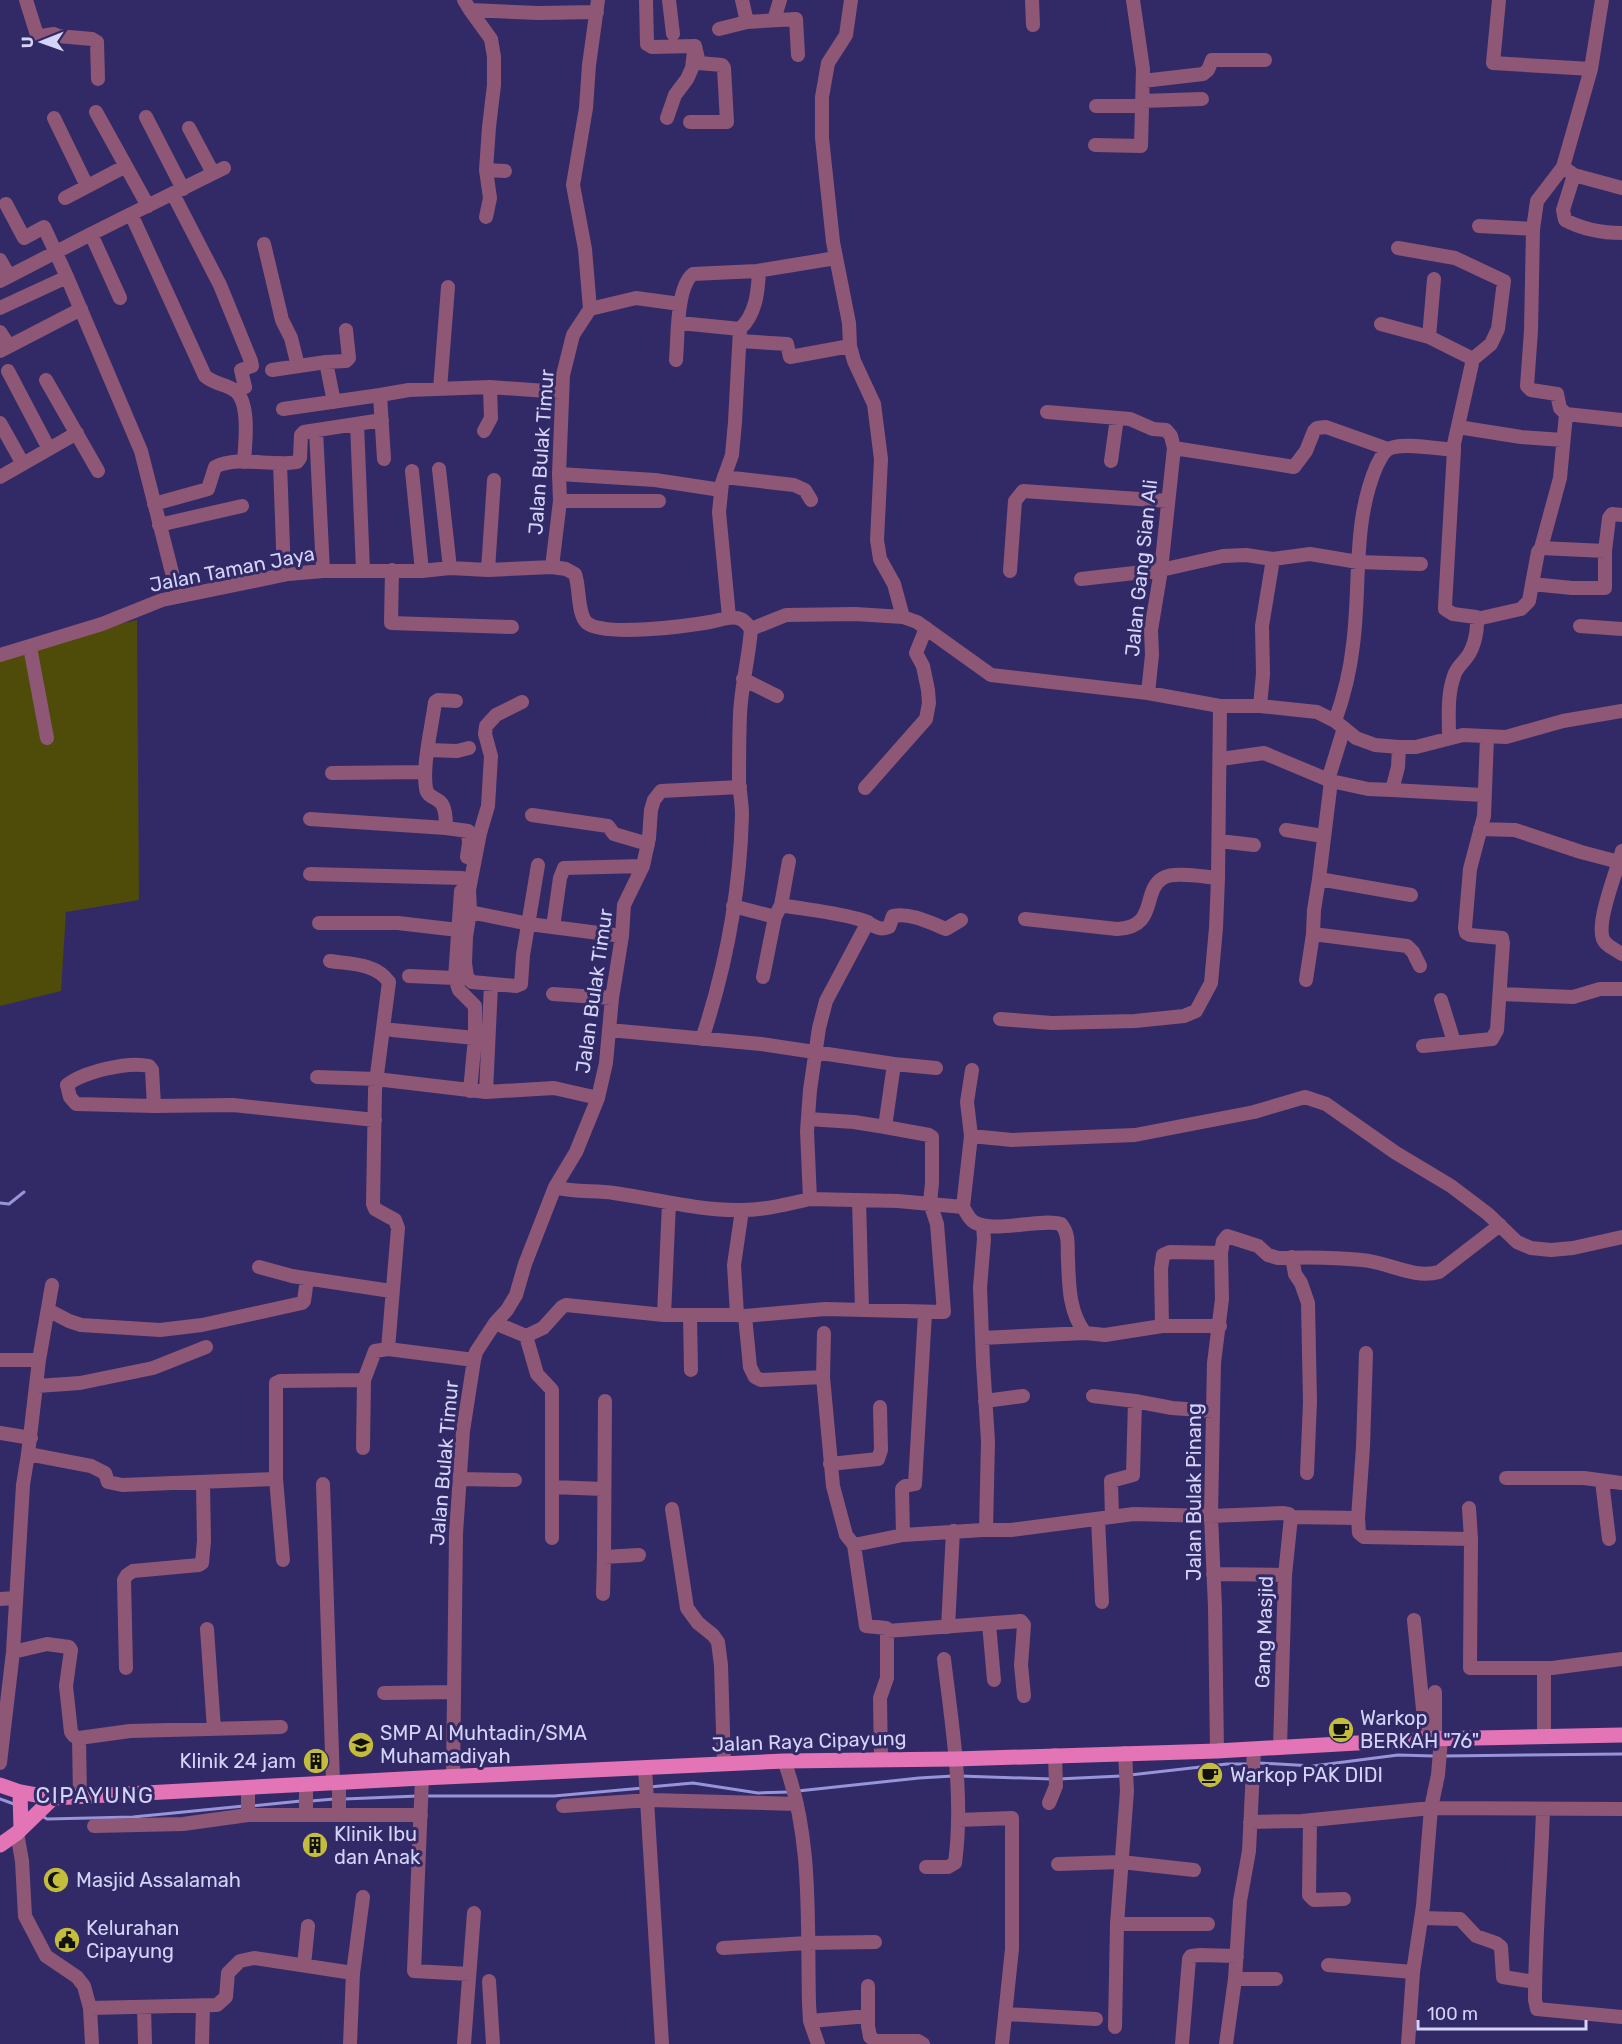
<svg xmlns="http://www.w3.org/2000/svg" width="1622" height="2044" font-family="Rubik,sans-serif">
	<rect width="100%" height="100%" fill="#322a66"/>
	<!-- green -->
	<path fill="#4f4b08" d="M 137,620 L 139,900 L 66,912 L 61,991 L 0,1006 L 0,653 Z"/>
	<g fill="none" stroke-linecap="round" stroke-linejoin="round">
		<!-- stream -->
		<path stroke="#9894da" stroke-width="3" d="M 0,1203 L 9,1204 L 24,1192
			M 1444,1756 L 1622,1754
			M 1259,1763 L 1313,1766 L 1398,1755 L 1434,1756
			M 1130,1775 L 1227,1764 L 1249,1764
			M 960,1776 L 1052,1779
			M 1058,1779 L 1121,1776
			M 649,1787 L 693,1783 L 758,1793 L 789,1792
			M 798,1791 L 919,1778 L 953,1776
			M 425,1796 L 554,1796 L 643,1788
			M 0,1799 L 14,1804
			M 344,1799 L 418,1796
			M 311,1801 L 334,1799
			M 251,1806 L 301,1801
			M 42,1816 L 47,1819 L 133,1817 L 244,1806"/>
		<!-- minor -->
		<path stroke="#8e5776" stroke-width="14" d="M 26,0 L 37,35 L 41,36 L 54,34 L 58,36 L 92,39 L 97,42 L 98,79
			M 464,0 L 470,10 L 539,13 L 597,12
			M 646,0 L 647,44 L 652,47 L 695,46
			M 669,0 L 673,34
			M 851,0 L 846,35 L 828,63 L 822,97 L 822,138 L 833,242 L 849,323 L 850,346 L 854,361 L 874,404 L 881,459 L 877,540 L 880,559 L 894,584 L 903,617
			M 1032,0 L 1033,25
			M 1499,0 L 1493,63 L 1591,69
			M 1602,0 L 1591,69 L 1563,167 L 1537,201 L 1533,229 L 1531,331 L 1527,386 L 1531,390 L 1557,394 L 1560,408 L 1566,414 L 1622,420
			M 470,10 L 491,39 L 494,57 L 494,85 L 489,127 L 486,170 L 490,198 L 486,217
			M 774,20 L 780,0
			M 747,22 L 796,19 L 798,55
			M 719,29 L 747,22 L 742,0
			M 1143,81 L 1203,74 L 1208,70 L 1212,60 L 1265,60
			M 1142,101 L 1202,99
			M 1096,106 L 1142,106
			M 96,112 L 148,206
			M 146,117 L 183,189
			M 54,118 L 87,186
			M 667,118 L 675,95 L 687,79 L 692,68 L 694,51
			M 690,122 L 727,122 L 724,68 L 722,65 L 699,63 L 695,46
			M 189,128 L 213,173
			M 1095,145 L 1141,146 L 1143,69 L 1133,0
			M 224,168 L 131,214 L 205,376 C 214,384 225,384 234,390 C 251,401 245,444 244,462
			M 486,170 L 505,171
			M 1567,170 L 1574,175 L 1622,188
			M 1574,175 L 1563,210 L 1565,220 C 1584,230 1601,233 1622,233
			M 173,194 L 220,285 L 251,361 L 252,366 L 241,370 L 245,387 L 236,391
			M 65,198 L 126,166
			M 1479,226 L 1533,229
			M 264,244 L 282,320 L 291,338 L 298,366
			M 0,260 L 9,276
			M 67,277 L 141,451 L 178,596
			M 0,281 L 91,234
			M 120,298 L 91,234 L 131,214
			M 0,308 L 67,277 L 44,227 L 24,238 L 6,204
			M 590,309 L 636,298 L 680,304
			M 680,323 L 740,329 L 735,422 L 732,455 L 722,483 L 719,512 L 729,617
			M 1381,324 L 1429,337 L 1473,359
			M 740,329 C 756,314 758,292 759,271
			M 0,332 L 9,346
			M 1429,337 L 1434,279
			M 740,341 L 787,344 L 790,357 L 850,346
			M 0,351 L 81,309
			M 676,360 C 678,339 676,287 693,274 L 757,271 L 836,258
			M 326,362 L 346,361 L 349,358 L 346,330
			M 272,370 L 326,362 L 334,402
			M 8,371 L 49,449
			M 46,380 L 98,471
			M 490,387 L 561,392
			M 440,389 L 448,287
			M 283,409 L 380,395
			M 1047,412 L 1130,419 L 1153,429 L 1166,430 L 1171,436 L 1174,448 L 1161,570 L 1151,630 L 1152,655 L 1148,693
			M 1566,414 L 1560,478 L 1541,548 L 1605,551 L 1609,518 L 1612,514 L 1622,515
			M 0,423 L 23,464
			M 357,424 L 363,570
			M 1458,427 L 1521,437 L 1563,440
			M 316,430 L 323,571
			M 1174,448 L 1294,467 L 1306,451 L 1314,431 L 1317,428 L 1326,427 L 1388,449
			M 384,459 L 380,395 L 409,390 L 490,387 L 491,418 L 484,431
			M 1111,461 L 1117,418
			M 280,463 L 284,575
			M 439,469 L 450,568
			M 412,471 L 422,571
			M 559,474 L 655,480 L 721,490
			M 0,477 L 77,433
			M 724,477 L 794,485 L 805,490 L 811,500
			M 560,501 L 659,501
			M 154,504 L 208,489 L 215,467 C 239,455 271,467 297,462 L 300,458 L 301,435 L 304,432 L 382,420
			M 159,525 L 242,506
			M 1541,548 L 1538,552 L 1532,584 L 1572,588 L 1605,588 L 1605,551
			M 552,567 L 560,501 L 559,474 L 563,375 L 573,335 L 590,309 L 585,249 L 573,185 L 586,108 L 589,65 L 598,0
			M 392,570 L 391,623 L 512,627
			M 488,570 L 494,480
			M 1010,571 L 1015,501 L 1023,491 L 1168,501
			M 1081,579 L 1161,570 L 1223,556 L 1246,555 L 1273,559 L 1310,554 L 1358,562 L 1421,564
			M 1477,619 L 1521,609 L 1529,601 L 1532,584
			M 1580,626 L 1622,629
			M 751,629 L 786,615 L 855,614 L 903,617 L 917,622 L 991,675 L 1148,693 L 1220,706 L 1260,706 L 1317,712 L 1335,721 L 1356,738 L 1375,745 L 1399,747 L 1416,747 L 1463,735 L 1506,737 L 1563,721 L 1622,711
			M 30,647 L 47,738
			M 0,655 L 102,624 L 162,600 L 288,574 L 323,571 L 422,571 L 450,568 L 488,570 L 552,567 L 566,569 L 575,574 C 580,587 577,614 587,623 C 605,637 687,626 710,622 C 719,621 728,616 737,618 C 744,619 747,624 751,629 C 749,658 741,686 740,715 C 739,738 739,761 739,783 C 740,794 742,804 742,815 C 740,891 726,967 702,1039
			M 743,679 L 777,696
			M 456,701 L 438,700 L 435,702 C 432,726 422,766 426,788 C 427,798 437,797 442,804 C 446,810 446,821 446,828 L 468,831 L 469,843 L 467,857
			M 522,702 L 496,715 L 486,726 L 485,734 L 491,756 L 488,806 L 480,833 L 469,890 L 470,912 L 466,937 L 465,963 L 467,977 L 472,982 L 516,986 L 521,984 L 523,955 L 538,865
			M 1260,706 L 1263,674 L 1262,626 L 1273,559
			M 1335,721 C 1344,696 1350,672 1353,645 C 1361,585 1352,522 1377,465 C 1380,460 1382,454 1387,450 C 1398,441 1439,449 1454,450 L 1454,444 L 1473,359 L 1491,344 L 1498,329 L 1504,281 L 1455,258 L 1398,248
			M 1449,737 C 1449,717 1447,695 1454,676 C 1456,668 1462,664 1467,657 C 1474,648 1479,628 1476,617 L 1453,614 L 1445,609 L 1445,606 L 1454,450
			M 1399,747 L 1398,767 L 1392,790 L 1483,795
			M 428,750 L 457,751 L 469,748
			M 1221,759 L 1264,753 L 1331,781 L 1319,879
			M 332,773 L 425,772
			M 1328,780 L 1344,728
			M 1331,781 L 1368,789 L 1392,790
			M 865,788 L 926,719 L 929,703 L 928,690 L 923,666 L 916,653 L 926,628
			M 532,815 L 608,826 L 614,834 L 648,844
			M 310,819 L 446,828
			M 1480,829 L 1515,830 L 1581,852 L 1619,862
			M 1286,830 L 1323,836
			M 1219,841 L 1254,845
			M 1622,851 C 1617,871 1596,921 1603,939 C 1606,946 1616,950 1622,954
			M 310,874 L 462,878
			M 461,891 L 455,978 L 459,990 L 475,1006 L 475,1038 L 470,1091
			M 1411,895 L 1319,879 L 1314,910 L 1313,934 L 1407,946 L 1413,952 L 1420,966
			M 781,905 L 789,861
			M 733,906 L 775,917 L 781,905 C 808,910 836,912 862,920 C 872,923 878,932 889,927 L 893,916 C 909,912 931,923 946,929 L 961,920
			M 470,912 L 529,924 L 622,936
			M 1025,919 L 1117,929 C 1159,927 1141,891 1163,878 C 1174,871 1204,877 1218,878 L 1220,706
			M 319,923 L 398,923 L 458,930
			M 553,927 L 560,878 L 564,868 L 643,866
			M 330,961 C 350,964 376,963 389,982 L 375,1090 L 373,1204 L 375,1209 L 395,1220 L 398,1228 L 388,1349 L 474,1360
			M 409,976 L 455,978
			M 763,977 L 775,917
			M 1306,980 L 1313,934
			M 553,994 L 612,998
			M 1500,994 L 1573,997 L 1600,989 L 1622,989
			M 1441,1000 L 1454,1042
			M 1000,1019 L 1052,1023 L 1135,1021 L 1184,1016 L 1196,1011 L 1211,983 L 1216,928 L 1218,878
			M 392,1030 L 475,1038
			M 609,1030 L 761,1044 L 894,1064 L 936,1068
			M 1423,1046 L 1492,1039 L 1497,1030 L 1503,943 L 1502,938 L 1470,935 L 1466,933 L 1465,928 L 1470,869 L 1484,816 L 1487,737
			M 317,1077 L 376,1079 L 486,1092 L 554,1088 L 598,1098
			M 486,1092 L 491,985
			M 154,1106 L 152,1070 L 149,1066 C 128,1061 83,1072 67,1085 L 70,1097 L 76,1104 L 154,1106 L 233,1105 L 375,1120
			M 808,1119 L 854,1122 L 885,1127 L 894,1064
			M 971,1136 L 1012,1140 L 1135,1135 L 1254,1112 L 1305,1097 L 1326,1104 L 1396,1153 L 1451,1186 L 1488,1214 L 1517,1242 L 1531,1248 L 1551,1250 L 1573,1248 L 1622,1237
			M 555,1187 C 574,1193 595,1190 614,1193 C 657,1199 699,1211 742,1210 C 765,1210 788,1204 810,1199 L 807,1131 L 810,1090 L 819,1028 L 826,1001 L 868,922
			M 810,1199 L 898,1201 L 963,1207 L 971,1136 L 967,1102 L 972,1070
			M 859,1200 L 862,1310
			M 963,1207 C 966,1212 969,1219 974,1222 C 993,1234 1039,1218 1061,1224 C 1070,1235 1067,1246 1068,1260 C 1069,1286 1069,1312 1085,1333 L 1105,1335 L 1162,1326 L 1220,1326
			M 742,1210 L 734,1265 L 737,1315 L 745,1316 L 825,1309 L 944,1312 L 937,1224 L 930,1203 L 932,1183 L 932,1137 L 929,1135 L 885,1127
			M 983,1226 L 984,1239 L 980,1288 L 983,1363 L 988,1441 L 986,1530
			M 1292,1257 L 1295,1274 L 1301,1283 L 1308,1303 L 1310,1402 L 1307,1473
			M 259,1267 L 292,1276 L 391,1291
			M 48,1310 L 69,1321 L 81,1325 L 160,1330 L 202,1325 L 302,1303 L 304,1301 L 307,1279
			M 664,1315 L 669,1203
			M 690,1315 L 691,1370
			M 745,1316 L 750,1367 L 755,1377 L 761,1380 L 823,1377 L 833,1486 L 846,1535 L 854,1545 L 903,1535 L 983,1530 L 1011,1530 L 1134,1514 L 1211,1516 L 1284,1513 L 1289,1514 L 1291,1517 L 1358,1518 L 1363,1447 L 1366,1353
			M 495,1323 L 526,1336 L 537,1374 L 552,1390 L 552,1538
			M 1162,1326 L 1161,1269 L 1163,1255 L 1170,1252 L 1221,1253
			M 526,1336 L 543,1328 L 562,1307 L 566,1305 L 664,1315 L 737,1315
			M 982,1338 L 1085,1333
			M 0,1360 L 39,1360
			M 823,1377 L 824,1333
			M 37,1386 L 80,1383 L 153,1368 L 206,1347
			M 1093,1396 L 1135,1401 L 1133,1475 L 1111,1481 L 1112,1517
			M 605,1401 L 604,1557 L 639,1555
			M 985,1401 L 1023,1396
			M 1135,1401 L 1172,1408 L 1213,1411
			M 0,1433 L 31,1438
			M 363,1448 L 364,1380 L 375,1351 L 388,1349
			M 28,1454 L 39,1360 L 52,1285
			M 830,1464 L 878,1459 L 881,1450 L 880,1407
			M 1506,1478 L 1584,1478 L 1622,1483
			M 460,1479 L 515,1480
			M 1602,1481 L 1609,1539
			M 323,1484 L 333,1783
			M 552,1487 L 603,1489
			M 1469,1508 L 1471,1539
			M 672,1509 L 687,1608 L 698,1623 L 713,1635 L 718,1642 L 721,1665 L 724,1764
			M 1358,1518 L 1359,1533 L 1364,1537 L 1471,1539 L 1470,1668 L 1552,1668 L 1622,1659
			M 1098,1519 L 1102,1602
			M 903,1535 L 902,1489 L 905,1486 L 915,1484 L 925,1313
			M 854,1545 L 866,1626 L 886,1628 L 887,1631 L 887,1678 L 880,1698 L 881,1759
			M 283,1560 L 276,1479 L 276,1383 L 280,1381 L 364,1380
			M 1213,1574 L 1285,1575
			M 603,1594 L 604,1557
			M 0,1599 L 16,1598
			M 1414,1620 L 1426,1739
			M 989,1624 L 994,1680
			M 948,1627 L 953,1531
			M 207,1629 L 214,1729
			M 887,1631 L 1021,1621 L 1024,1625 L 1021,1665 L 1024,1696
			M 13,1652 L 47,1644 L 69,1647 L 71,1650 L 66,1686 L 71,1732 L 74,1736 L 79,1738 L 130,1731 L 281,1727
			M 126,1668 L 124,1580 L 127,1575 L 133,1571 L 199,1565 L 202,1563 L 204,1541 L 203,1483
			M 1544,1668 L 1544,1737
			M 384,1693 L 454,1692
			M 79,1738 L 80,1797
			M 1435,1739 L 1435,1692
			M 1280,1748 L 1285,1575 L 1291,1517
			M 1217,1751 L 1215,1607 L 1211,1516 L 1213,1411 L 1214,1363 L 1222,1299 L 1221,1253 L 1223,1241 L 1227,1236 L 1258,1246 L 1268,1255 L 1278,1258 C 1306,1257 1334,1257 1362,1260 C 1388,1262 1413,1279 1439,1272 L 1500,1225
			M 784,1761 C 813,1836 807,1924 809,2003 L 810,2021 L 818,2044
			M 0,1763 L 13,1652 L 23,1485 L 28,1454 L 91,1466 L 105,1473 L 108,1482 L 122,1485 L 276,1479
			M 645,1768 L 662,2044
			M 453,1777 L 456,1533 L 463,1431 L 474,1360 L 476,1352 L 495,1323 L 507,1310 L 516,1295 L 525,1264 L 555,1187 L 576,1152 L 598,1098 L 606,1063 L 612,998 L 622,936 L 624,905 L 643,866 L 649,838 L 651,810 L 654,800 L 661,791 L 740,787
			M 422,1778 L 414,1971 L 469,1974
			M 339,1783 L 339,1815
			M 248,1787 L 248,1815
			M 1049,1803 L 1056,1786 L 1055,1755
			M 563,1806 L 649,1800 L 797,1804
			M 1543,1810 C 1541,1874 1535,1937 1535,2000 L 1537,2009 L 1622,2017
			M 306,1815 L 306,1784
			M 958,1820 L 1012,1818 L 1012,1949 L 1002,2044
			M 1310,1820 L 1309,1895 L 1314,1900 L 1344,1899
			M 1250,1822 L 1302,1821 L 1431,1808 L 1622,1809
			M 94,1826 L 183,1824 L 248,1815 L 421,1815
			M 17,1833 L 22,1861 L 25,1916 L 46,1956 L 77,1977 L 84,1986 L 90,2008 L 92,2044
			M 1058,1864 L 1121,1862 L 1194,1870
			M 926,1867 L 948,1867 L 955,1863 C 964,1796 952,1726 944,1659
			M 1421,1918 L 1460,1919 L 1476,1936 L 1496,1943 L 1501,1947 L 1503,1977 L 1535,1982
			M 1117,1924 L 1208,1924
			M 723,1948 L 807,1943 L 875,1942
			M 304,1965 L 308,1926
			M 1328,1965 L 1413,1972
			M 353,1973 L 363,1897
			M 1235,1979 L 1276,1979
			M 489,1981 L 493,2044
			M 868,1986 L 868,2026 L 870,2037 L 876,2041 L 918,2041 L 923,2044
			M 90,2008 L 217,2005 L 226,1997 L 228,1973 L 240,1961 L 254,1958 L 353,1973 L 350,2044
			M 144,2008 L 145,2044
			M 1005,2014 L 1096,2019
			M 810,2021 L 868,2016
			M 1115,2027 L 1117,1924 L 1127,1791 L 1125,1753
			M 202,2044 L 203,2006
			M 464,2044 L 474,1913
			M 1182,2044 L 1189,1959 L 1191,1956 L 1200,1955 L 1237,1956
			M 1226,2044 L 1235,1979 L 1240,1901 L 1249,1851 L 1254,1749
			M 1408,2044 L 1413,1972 L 1423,1906 L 1431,1808 L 1438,1775 L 1441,1739"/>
		<!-- major -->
		<path stroke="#e374b5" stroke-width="15" d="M 0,1785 L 20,1792 L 53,1798 L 422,1778 L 784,1761 L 955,1759 L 1217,1751 L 1426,1739 L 1622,1735
			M 20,1792 L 21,1829
			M 0,1845 L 17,1833 L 53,1798"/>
	</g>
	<!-- icons -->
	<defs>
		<g id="cafe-disc" transform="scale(1.35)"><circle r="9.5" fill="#c4bc3d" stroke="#322a66"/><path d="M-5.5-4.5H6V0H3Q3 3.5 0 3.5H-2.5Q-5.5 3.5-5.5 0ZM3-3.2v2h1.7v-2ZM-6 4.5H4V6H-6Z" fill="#111"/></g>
		<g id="school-disc" transform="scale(1.35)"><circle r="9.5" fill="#c4bc3d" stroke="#322a66"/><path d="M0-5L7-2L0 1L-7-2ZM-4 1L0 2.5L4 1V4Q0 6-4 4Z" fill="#111"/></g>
		<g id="building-disc" transform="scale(1.35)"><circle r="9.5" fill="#c4bc3d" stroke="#322a66"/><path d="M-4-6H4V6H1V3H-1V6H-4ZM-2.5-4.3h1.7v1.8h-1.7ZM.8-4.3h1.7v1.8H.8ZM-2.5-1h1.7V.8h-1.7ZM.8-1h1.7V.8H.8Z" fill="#111"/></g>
		<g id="mosque-disc" transform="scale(1.35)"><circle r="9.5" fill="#c4bc3d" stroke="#322a66"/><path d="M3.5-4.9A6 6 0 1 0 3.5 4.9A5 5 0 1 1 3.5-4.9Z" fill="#111"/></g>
		<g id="civic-disc" transform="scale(1.35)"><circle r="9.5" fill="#c4bc3d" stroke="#322a66"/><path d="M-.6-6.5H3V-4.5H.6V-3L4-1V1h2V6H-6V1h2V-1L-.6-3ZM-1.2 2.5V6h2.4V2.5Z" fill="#111"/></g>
	</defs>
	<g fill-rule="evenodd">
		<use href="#cafe-disc" x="1341" y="1730"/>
		<use href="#school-disc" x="361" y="1745"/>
		<use href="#building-disc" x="316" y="1761"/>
		<use href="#cafe-disc" x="1210" y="1775"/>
		<use href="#building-disc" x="315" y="1845"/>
		<use href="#mosque-disc" x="56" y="1880"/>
		<use href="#civic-disc" x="67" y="1940"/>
	</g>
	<g text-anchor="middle" stroke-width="6" stroke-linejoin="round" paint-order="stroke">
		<!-- street labels -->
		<g font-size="20" fill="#d4d4f9" stroke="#322a66">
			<text transform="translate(541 452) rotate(-86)" y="7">Jalan Bulak Timur</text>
			<text transform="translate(1141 568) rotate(-84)" y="7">Jalan Gang Sian Ali</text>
			<text transform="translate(232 569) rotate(-11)" y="7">Jalan Taman Jaya</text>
			<text transform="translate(594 991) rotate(-82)" y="7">Jalan Bulak Timur</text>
			<text transform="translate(444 1463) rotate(-85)" y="7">Jalan Bulak Timur</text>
			<text transform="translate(1194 1492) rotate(-90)" y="7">Jalan Bulak Pinang</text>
			<text transform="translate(1264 1632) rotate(-88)" y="7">Gang Masjid</text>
			<text transform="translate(809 1741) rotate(-2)" y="7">Jalan Raya Cipayung</text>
		</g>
		<!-- poi labels -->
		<g font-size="20" fill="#d4d4f9" stroke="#322a66" text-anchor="start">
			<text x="1360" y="1725">Warkop<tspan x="1360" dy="23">BERKAH "76"</tspan></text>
			<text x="380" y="1740">SMP Al Muhtadin/SMA<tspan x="380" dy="23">Muhamadiyah</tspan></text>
			<text x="296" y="1768" text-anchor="end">Klinik 24 jam</text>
			<text x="1230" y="1782">Warkop PAK DIDI</text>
			<text x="334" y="1841">Klinik Ibu<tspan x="334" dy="23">dan Anak</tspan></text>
			<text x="76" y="1887">Masjid Assalamah</text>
			<text x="86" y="1935">Kelurahan<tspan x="86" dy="23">Cipayung</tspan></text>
		</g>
		<!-- quarter labels -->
		<g font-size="22" letter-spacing="1.5" fill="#d4d4f9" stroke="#322a66">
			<text x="95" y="1803">CIPAYUNG</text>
		</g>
	</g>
	<!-- north arrow -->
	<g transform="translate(42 42) rotate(269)" stroke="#322a66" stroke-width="4.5" paint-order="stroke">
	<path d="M0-4.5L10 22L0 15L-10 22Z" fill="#d4d4f9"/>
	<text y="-9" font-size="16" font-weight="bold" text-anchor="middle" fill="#d4d4f9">U</text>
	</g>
	<!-- scale -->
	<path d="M1418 2020v9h168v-9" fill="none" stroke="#d4d4f9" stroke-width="3"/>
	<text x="1427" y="2020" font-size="18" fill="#d4d4f9" stroke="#322a66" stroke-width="4.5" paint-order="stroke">100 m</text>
</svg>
